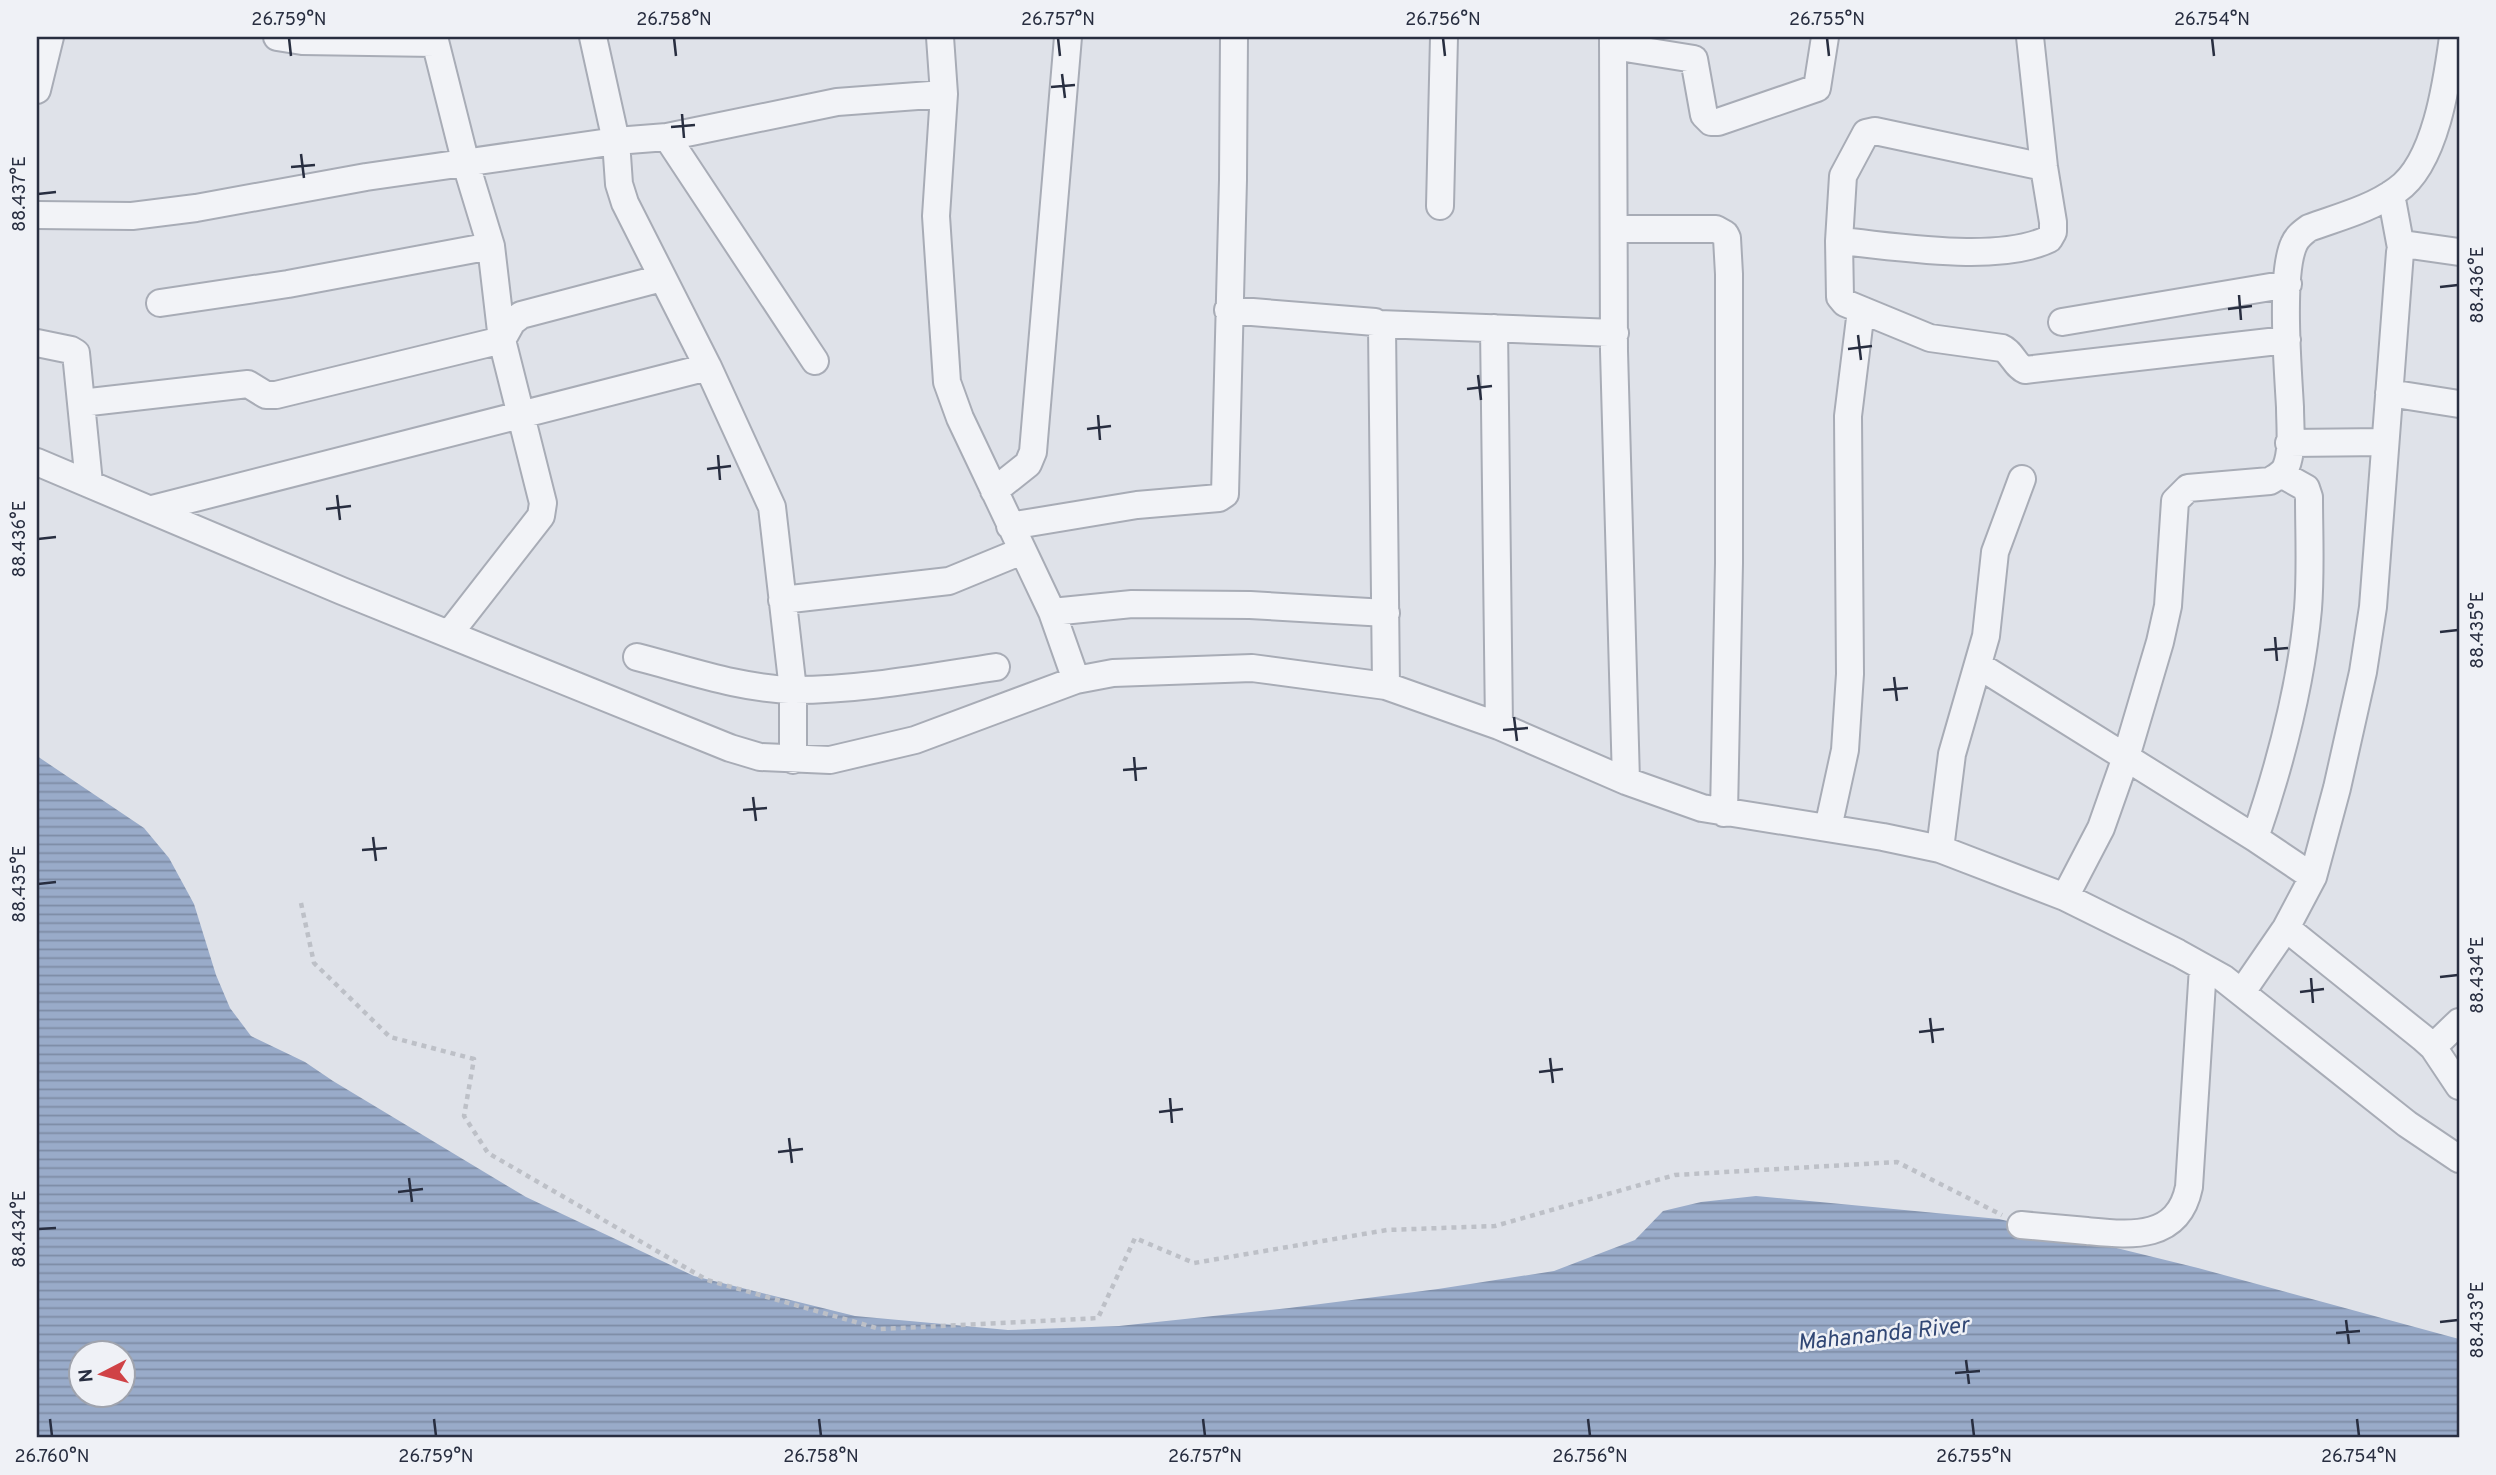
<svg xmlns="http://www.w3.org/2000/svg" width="2496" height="1475" font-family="Overpass,sans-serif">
	<defs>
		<pattern id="water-rules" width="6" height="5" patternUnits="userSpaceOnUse" patternTransform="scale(1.75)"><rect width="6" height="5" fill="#99abc9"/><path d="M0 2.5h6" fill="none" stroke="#7d8ca5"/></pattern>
	</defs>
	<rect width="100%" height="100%" fill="#dfe2e9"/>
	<!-- water -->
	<path fill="url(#water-rules)" fill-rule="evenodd" d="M 37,756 L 144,828 L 169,858 L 194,904 L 216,975 L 230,1008 L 251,1036 L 305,1062 L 333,1081 L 526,1197 L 694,1276 L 855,1316 L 1008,1330 L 1119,1326 L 1289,1308 L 1438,1289 L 1554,1271 L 1635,1240 L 1663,1211 L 1701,1202 L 1756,1196 L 1999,1219 L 2198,1268 L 2459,1339 L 2459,1438 L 37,1438 ZM 80,1352 L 122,1352 L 122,1394 L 80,1394 Z"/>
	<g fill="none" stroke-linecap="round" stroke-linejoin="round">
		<!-- minor casing -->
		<g stroke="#a8acb6" stroke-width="30">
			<path id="minor" d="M 277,37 L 302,41 L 435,43
				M 434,37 L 466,164 L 491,246 L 502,340 L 543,503 L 541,516 L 449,634
				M 593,37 L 616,141 L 619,184 L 625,203 L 708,367 L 772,507 L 793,690 L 793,760
				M 940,37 L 944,94 L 936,216 L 947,382 L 960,418 L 1052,612 L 1076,680
				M 1613,37 L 1614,351 L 1626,781
				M 1613,46 L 1694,59 L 1704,115 L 1711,122 L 1718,122 L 1817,88 L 1825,37
				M 37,90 L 50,37
				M 667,137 L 815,361
				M 2044,167 L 1875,131 L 1866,133 L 1843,176 L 1839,241 L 1840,297 L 1845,303 L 1930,338 L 2002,348 C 2012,352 2015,366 2025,370 L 2287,340
				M 2391,194 L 2401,248
				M 1440,206 L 1444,37
				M 37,215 L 132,216 L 196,208 L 366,177 L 616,141 L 667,137 L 837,102 L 944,94
				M 1614,229 L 1716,229 L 1725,234 L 1727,238 L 1729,274 L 1729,563 L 1724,813
				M 1839,241 C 1896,246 1997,264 2049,239 L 2053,232 L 2053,222 L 2044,167 L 2030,37
				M 160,303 L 288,284 L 491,246
				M 1228,310 L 1375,322 L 1382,327 L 1386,686
				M 2062,322 L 2288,284
				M 1379,324 L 1615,333
				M 1494,328 L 1499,726
				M 37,343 L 71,350 L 76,353 L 89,483
				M 2389,393 L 2459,404
				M 81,403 L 248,384 L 266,395 L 276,395 L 502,340 L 512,322 L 521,315 L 662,278
				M 2289,443 L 2385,442
				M 37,462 L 342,591 L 730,748 L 760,757 L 830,760 L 915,740 L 1076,680 L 1113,673 L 1252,668 L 1386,686 L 1499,726 L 1626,781 L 1702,808 L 1883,837 L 1940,849 L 2065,897 L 2178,953 L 2223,978 L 2407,1124 L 2459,1159
				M 994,491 L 1028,464 L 1033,452 L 1068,37
				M 152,509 L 708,367
				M 1010,526 L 1137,505 L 1219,498 L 1225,494 L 1233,180 L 1234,37
				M 782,600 L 949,581 L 1022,551
				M 1052,612 L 1132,604 L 1250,605 L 1386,613
				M 637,657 C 688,670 741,689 794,690 C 862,690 929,677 996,667
				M 1978,665 L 2255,838 L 2313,877
				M 1828,828 L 1845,750 L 1850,674 L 1848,416 L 1861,310
				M 2255,838 C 2280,765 2301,686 2308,609 C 2311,572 2309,534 2309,497 L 2306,488 L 2281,474
				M 1940,849 L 1952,754 L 1986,636 L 1995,552 L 2022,479
				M 2065,897 L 2101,828 L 2126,757 L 2160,642 L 2168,606 L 2175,501 L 2188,488 L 2270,481 C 2276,477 2283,474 2286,467 C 2293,450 2290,425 2290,407 C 2288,371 2280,274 2294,244 C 2297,237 2302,233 2309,228 C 2339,217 2371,209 2397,190 C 2436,163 2447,81 2453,37
				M 2286,928 L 2423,1038 L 2433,1047 L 2459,1086
				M 2242,992 L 2286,928 L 2313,877 L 2337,788 L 2363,672 L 2373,607 L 2400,252 L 2405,245 L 2410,245 L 2459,252
				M 2433,1047 L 2459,1022
				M 2021,1225 C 2043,1227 2065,1229 2087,1231 C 2130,1235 2178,1241 2189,1187 L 2203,967"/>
		</g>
		<!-- path -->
		<path stroke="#bdc0c7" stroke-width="4.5" stroke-dasharray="5 5" stroke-linecap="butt" d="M 301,903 L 314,963 L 390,1037 L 474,1059 L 464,1116 L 488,1153 L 707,1280 L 880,1329 L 1098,1318 L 1135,1238 L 1194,1263 L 1387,1230 L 1495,1226 L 1675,1175 L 1897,1162 L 2002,1215"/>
		<!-- minor -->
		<use href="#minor" stroke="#f2f3f7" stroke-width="26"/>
	</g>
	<!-- ticks -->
	<path fill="none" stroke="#282e40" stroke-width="2.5" d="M 289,38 L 291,56M 674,38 L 676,56M 1058,38 L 1060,56M 1443,38 L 1445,56M 1827,38 L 1829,56M 2212,38 L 2214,56M 1062,74 L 1065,98M 1051,87 L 1075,85M 682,114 L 684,138M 671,127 L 695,125M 301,154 L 304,178M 291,167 L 315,165M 38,194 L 56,192M 2440,287 L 2458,285M 2239,295 L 2241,320M 2228,309 L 2252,306M 1858,335 L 1861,360M 1848,349 L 1872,346M 1478,375 L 1481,400M 1467,389 L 1492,386M 1098,415 L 1100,440M 1087,429 L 1111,426M 718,455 L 720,480M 707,469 L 731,466M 337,495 L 340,520M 326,509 L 351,506M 38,539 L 56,537M 2440,632 L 2458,630M 2275,637 L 2277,661M 2264,650 L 2288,648M 1894,677 L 1897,701M 1883,690 L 1908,688M 1514,717 L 1517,741M 1503,730 L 1528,728M 1134,757 L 1136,781M 1123,770 L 1147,768M 753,797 L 756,821M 743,810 L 767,808M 373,837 L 376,861M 362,850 L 387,848M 38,884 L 56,882M 2440,977 L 2458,975M 2311,978 L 2313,1003M 2300,992 L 2324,989M 1930,1018 L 1933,1043M 1919,1032 L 1944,1029M 1550,1058 L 1553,1083M 1539,1072 L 1563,1069M 1170,1098 L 1172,1123M 1159,1112 L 1183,1109M 789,1138 L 792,1163M 778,1152 L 803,1149M 409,1178 L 412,1202M 398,1192 L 423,1189M 38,1229 L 56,1228M 2346,1320 L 2349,1344M 2440,1322 L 2458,1320M 2336,1333 L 2360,1331M 1966,1360 L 1969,1384M 1955,1373 L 1980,1371M 50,1419 L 52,1436M 434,1419 L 436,1436M 819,1419 L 821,1436M 1203,1419 L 1205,1436M 1588,1419 L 1590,1436M 1972,1419 L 1974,1436M 2357,1419 L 2359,1436"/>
	<g text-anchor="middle" stroke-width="5" stroke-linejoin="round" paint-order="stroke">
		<!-- water labels -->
		<g font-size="23" font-style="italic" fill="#314775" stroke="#eff1f6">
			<text transform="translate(1883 1333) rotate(-6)" y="8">Mahananda River</text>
		</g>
	</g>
	<!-- border -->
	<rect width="2496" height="1475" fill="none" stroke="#eff1f6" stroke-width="77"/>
	<!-- north arrow -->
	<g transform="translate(102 1374) rotate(264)"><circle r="33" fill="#eff1f6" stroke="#9fa3ad" stroke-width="2"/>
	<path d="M0-5L12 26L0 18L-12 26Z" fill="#d04246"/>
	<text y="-10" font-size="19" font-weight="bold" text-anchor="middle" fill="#282e40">N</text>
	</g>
	<rect x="38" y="38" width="2420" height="1398" fill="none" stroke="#282e40" stroke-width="2.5"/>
	<g font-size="18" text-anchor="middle" fill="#282e40">
		<text x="289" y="25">26.759°N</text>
		<text x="674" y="25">26.758°N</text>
		<text x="1058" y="25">26.757°N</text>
		<text x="1443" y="25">26.756°N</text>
		<text x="1827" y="25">26.755°N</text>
		<text x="2212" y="25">26.754°N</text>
		<text transform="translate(19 194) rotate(-90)" y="6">88.437°E</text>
		<text transform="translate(2477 285) rotate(-90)" y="6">88.436°E</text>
		<text transform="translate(19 539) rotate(-90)" y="6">88.436°E</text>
		<text transform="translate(2477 630) rotate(-90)" y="6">88.435°E</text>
		<text transform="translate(19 884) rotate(-90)" y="6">88.435°E</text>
		<text transform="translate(2477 975) rotate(-90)" y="6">88.434°E</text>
		<text transform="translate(19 1229) rotate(-90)" y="6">88.434°E</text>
		<text transform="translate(2477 1320) rotate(-90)" y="6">88.433°E</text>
		<text x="52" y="1462">26.760°N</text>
		<text x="436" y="1462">26.759°N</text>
		<text x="821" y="1462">26.758°N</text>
		<text x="1205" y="1462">26.757°N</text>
		<text x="1590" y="1462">26.756°N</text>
		<text x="1974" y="1462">26.755°N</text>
		<text x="2359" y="1462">26.754°N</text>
	</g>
</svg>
